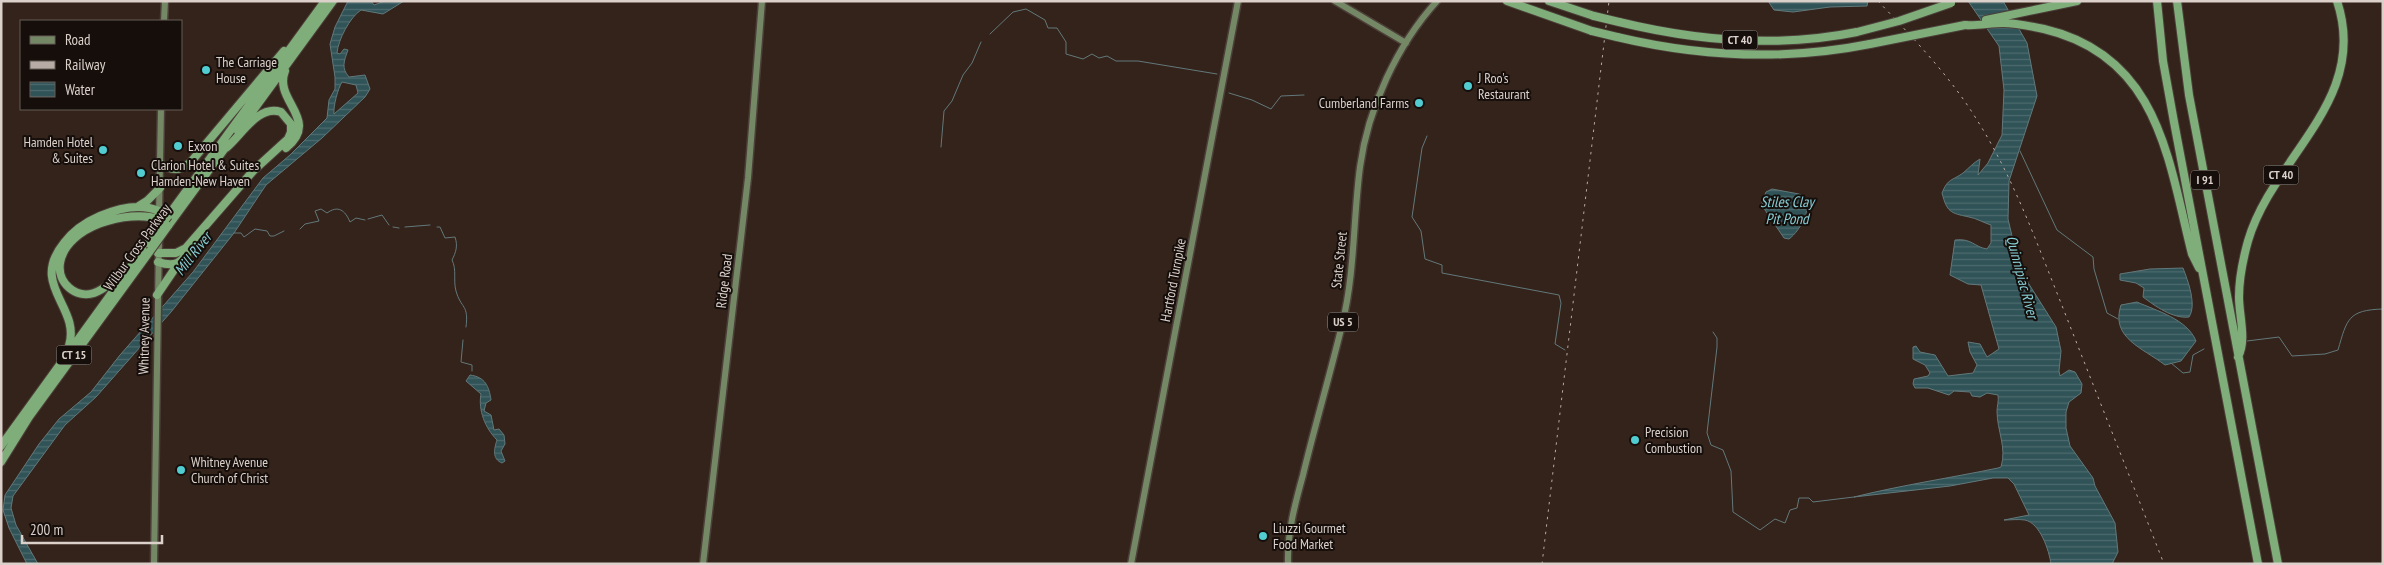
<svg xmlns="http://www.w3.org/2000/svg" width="2384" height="565" font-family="'PT Sans Narrow',sans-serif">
	<defs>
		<pattern id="water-rules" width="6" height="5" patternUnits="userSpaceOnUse" patternTransform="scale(1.25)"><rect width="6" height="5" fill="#305357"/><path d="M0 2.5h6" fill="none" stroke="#4d6b6e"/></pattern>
	</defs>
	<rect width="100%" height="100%" fill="#33231b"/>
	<!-- water -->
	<path fill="url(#water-rules)" stroke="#63787a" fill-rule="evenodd" d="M 348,1 L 371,1 L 374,5 L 385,1 L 404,1 L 383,14 L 361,10 C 350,17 338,40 337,53 L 340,54 L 344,49 L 348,50 C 344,61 341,68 349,77 L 365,75 L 370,89 L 365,97 L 322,138 L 266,185 L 234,233 L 171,312 L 96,397 L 65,425 L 13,496 L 11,508 L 16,525 L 38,564 L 27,564 L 9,528 L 3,510 L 5,495 L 39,444 L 59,419 L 91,392 L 120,355 L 193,272 L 263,178 L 290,155 L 327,118 L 329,100 L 335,89 L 335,77 L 330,44 L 335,27 ZM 342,82 L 356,85 L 358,93 L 334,114 C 333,107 338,88 342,82 Z
		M 1768,1 L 1868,1 L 1867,6 L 1830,7 L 1793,12 L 1774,10 Z
		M 1968,1 L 2003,1 L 2027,43 L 2037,96 L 2009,181 L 2008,219 L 2020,270 L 2056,327 L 2061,351 L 2059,371 L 2060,376 L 2069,370 L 2075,372 L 2082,384 L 2081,393 L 2069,402 L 2066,412 L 2066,428 L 2070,446 L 2093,478 L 2095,486 L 2115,523 L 2118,552 L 2112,564 L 2051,564 C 2049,550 2040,523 2025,520 C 2018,519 2010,520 2004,520 L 2029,515 L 2014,484 L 2008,478 L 1993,478 L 1950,486 L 1854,497 C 1902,485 1950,478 1998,468 L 2001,467 C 2007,447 1997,431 1997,411 C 1997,406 1999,401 1998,395 L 1987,393 L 1980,397 L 1972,396 L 1970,392 L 1954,391 L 1949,395 L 1928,388 L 1915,388 L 1913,384 L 1914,379 L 1928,376 L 1930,373 L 1925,365 L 1913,359 L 1913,347 L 1916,346 L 1920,352 L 1935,355 L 1948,376 L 1973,373 L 1977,365 L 1970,352 L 1968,342 L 1980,344 L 1987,357 L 1999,349 L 1981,285 L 1968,284 L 1950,275 L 1955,240 C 1972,238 1974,247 1987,249 L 1991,243 L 1991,225 C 1984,223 1976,218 1969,217 C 1950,213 1947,212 1942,193 C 1948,178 1952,181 1963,173 C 1969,168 1973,163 1980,159 L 1978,175 L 1988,163 L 2002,135 L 2004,90 L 1999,46 Z
		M 1772,189 L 1799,194 C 1817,203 1800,231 1789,239 L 1784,238 L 1763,207 L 1762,202 L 1766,192 Z
		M 2183,268 C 2188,281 2197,305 2189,317 C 2173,319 2155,306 2143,297 L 2144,288 L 2136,283 L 2120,280 L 2120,274 L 2150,269 Z
		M 2137,302 C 2157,311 2187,319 2196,341 L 2181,361 L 2165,365 C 2143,348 2110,338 2121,305 Z
		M 470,375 C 485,377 489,386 491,400 L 486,403 L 484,411 L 491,415 L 494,430 L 499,429 L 504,435 L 505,444 L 501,451 L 505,461 L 502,463 C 492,459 494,449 497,440 C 485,428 478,410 481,394 L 466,381 Z"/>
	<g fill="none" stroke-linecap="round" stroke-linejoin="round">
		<!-- stream -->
		<path stroke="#63787a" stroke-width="1" d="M 990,34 L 1013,12 L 1026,9 L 1045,20 L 1048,28 L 1057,28 L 1066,42 L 1066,54 L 1083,59 L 1092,54 L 1099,58 L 1107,56 L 1116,61 L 1138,61 L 1217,74
			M 1229,93 L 1252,100 L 1271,109 L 1281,96 L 1304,95
			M 1427,136 L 1422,148 L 1412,217 L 1421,231 L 1425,259 L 1442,265 L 1442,273 L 1559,295 L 1561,303 L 1555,344 L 1565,350
			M 941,147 L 944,111 L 952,101 L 963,75 L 972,63 L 981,42
			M 2020,151 L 2057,230 L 2093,257 L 2094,269 L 2107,313 L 2118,319
			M 368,219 L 382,215 L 389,225
			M 393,227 L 399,228
			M 405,227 L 430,225
			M 437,227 L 440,227 L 445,238 L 455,237 C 458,246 456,252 452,260 C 457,270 453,280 456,291 C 461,309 469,304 466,327
			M 300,229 L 305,224 L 319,221 L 315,211 L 321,209 L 327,213 C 338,205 345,210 350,222 L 356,218 L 365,220
			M 234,233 L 241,233 L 244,237 L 255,229 L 267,231 L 270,236 L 274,236 L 284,231
			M 1713,332 L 1717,338 L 1717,347 L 1707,433 L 1711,445 L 1723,450 L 1731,471 L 1733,512 L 1760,530 L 1775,519 L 1785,523 L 1790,510 L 1797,508 L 1799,498 L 1809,498 L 1813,502 L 1854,497
			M 463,340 L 461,362 L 472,365 L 472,371
			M 2247,341 L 2279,337 L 2292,356 L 2325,354 L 2338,350 C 2347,319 2348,310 2383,309
			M 2171,363 L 2183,373 L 2190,372 L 2193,355 L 2204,349"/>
		<!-- major casing -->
		<g stroke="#4c3f39" stroke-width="9">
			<path id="major" d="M 1335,1 L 1406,43
				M 164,21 L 165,1
				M 159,215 L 161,109
				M 154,564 L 159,238
				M 703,564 L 748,178 L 762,1
				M 1131,564 L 1238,1
				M 1288,564 C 1287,533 1295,504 1303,475 C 1315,425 1330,375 1342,325 C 1355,273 1353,220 1360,167 C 1368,108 1397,45 1437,1"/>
		</g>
		<!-- highway casing -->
		<g stroke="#4c3f39" stroke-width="10">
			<path id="highway" d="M 1507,1 L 1592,31
				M 1549,1 L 1594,16
				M 2157,1 L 2163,61 L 2174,122 L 2258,564
				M 2177,1 L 2189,95 L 2278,564
				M 1986,20 L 2077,1
				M 1619,22 C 1697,41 1778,48 1857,32
				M 1965,25 C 1978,26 1990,23 2003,23 C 2016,23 2030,26 2044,29 C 2159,56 2168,159 2192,254 L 2199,268
				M 1617,37 C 1701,57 1785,61 1870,44
				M 285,71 C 273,101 321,119 286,148
				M 238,131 L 333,1
				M 161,164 C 171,171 181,170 190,163 L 284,51
				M 139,206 L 147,201 L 160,188
				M 168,216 L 325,1
				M 168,226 L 228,144
				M 158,253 L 176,253 L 186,248 L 254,170 L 288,139 L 291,132 L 291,124 L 281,112 C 258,104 241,136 226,148
				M 158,262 C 179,269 182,260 194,245
				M 122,272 C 114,280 105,289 94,293 C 76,299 57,283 60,263 C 66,226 128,209 159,219
				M 157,295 L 178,264
				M 69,346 C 81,306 29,286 64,243 C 73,231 86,222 100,216 C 119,208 140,203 159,211
				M 2238,357 C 2247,340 2239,316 2239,297 C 2239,278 2243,259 2248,241 C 2273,156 2370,100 2337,1
				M 1,446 L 148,243
				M 1,462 L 29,417 L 150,251"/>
		</g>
		<!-- major -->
		<use href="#major" stroke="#748866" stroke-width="6"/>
		<!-- highway -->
		<use href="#highway" stroke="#7fae7a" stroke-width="8"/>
		<!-- rail -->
		<path stroke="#b7aba5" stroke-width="1" stroke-dasharray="2.5 5" stroke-linecap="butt" d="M 1878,1 C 1913,38 1950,76 1977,120 C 2013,177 2036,241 2061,303 C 2095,390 2130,477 2164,564
			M 1542,564 L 1609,1"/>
		<!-- highway-bridge casing -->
		<g stroke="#4c3f39" stroke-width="10" stroke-linecap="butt">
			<path id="highway-bridge" d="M 1594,16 L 1619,22
				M 1592,31 L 1617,37
				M 1857,32 L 1899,21 L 1951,3
				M 1870,44 L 1965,25
				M 148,243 L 168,216
				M 150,251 L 168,226"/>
		</g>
		<!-- highway-bridge -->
		<use href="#highway-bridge" stroke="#7fae7a" stroke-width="8"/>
	</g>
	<!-- markers -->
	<g fill="#51ccd1" stroke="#150e0b" stroke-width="2">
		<circle cx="206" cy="70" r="5"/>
		<circle cx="1468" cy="86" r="5"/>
		<circle cx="1419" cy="103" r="5"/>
		<circle cx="178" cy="146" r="5"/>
		<circle cx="103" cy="150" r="5"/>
		<circle cx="141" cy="173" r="5"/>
		<circle cx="1635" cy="440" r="5"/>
		<circle cx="181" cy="470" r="5"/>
		<circle cx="1263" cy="536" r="5"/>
	</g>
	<g text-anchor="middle" stroke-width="4" stroke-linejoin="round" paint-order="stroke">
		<!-- shield labels -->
		<g fill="#150e0b" stroke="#a09691" stroke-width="1">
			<rect x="1722.5" y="30.5" width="35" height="19" rx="4"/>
			<rect x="2263.5" y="165.5" width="35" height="19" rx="4"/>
			<rect x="2191" y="170.5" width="28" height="19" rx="4"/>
			<rect x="1328" y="312.5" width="30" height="19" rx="4"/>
			<rect x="56.5" y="345.5" width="35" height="19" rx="4"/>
		</g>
		<g font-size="12" font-weight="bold" fill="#dbd0ca">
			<text x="1740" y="44">CT 40</text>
			<text x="2281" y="179">CT 40</text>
			<text x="2205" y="184">I 91</text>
			<text x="1343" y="326">US 5</text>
			<text x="74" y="359">CT 15</text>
		</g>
		<!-- poi labels -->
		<g font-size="14" fill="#dbd0ca" stroke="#150e0b" text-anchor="start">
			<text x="216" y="67">The Carriage<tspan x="216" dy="16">House</tspan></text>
			<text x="1478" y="83">J Roo's<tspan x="1478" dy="16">Restaurant</tspan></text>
			<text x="1409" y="108" text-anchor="end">Cumberland Farms</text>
			<text x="93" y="147" text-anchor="end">Hamden Hotel<tspan x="93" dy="16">&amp; Suites</tspan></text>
			<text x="188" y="151">Exxon</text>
			<text x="151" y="170">Clarion Hotel &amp; Suites<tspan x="151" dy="16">Hamden-New Haven</tspan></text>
			<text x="1645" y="437">Precision<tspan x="1645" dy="16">Combustion</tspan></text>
			<text x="191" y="467">Whitney Avenue<tspan x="191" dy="16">Church of Christ</tspan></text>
			<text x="1273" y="533">Liuzzi Gourmet<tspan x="1273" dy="16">Food Market</tspan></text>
		</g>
		<!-- street labels -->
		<g font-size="14" fill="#dbd0ca" stroke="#150e0b">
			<text transform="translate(137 247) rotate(-54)" y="5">Wilbur Cross Parkway</text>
			<text transform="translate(1339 260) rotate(-84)" y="5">State Street</text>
			<text transform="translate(1173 280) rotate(-79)" y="5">Hartford Turnpike</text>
			<text transform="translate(724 281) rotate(-83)" y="5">Ridge Road</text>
			<text transform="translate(144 336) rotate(-89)" y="5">Whitney Avenue</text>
		</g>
		<!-- water labels -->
		<g font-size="15" font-style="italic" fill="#87ced5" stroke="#150e0b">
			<text x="1787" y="207">Stiles Clay<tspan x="1787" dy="17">Pit Pond</tspan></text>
			<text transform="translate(193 254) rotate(-52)" y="5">Mill River</text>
			<text transform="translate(2022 277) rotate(75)" y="5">Quinnipiac River</text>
		</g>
	</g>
	<!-- border -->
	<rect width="2384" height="565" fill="none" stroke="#dbd0ca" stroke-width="5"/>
	<!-- legend -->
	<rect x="20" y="20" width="162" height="90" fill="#150e0b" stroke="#645c57"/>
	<rect x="30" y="36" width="25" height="8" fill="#748866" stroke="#645c57"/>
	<text x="65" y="45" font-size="15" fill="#dbd0ca">Road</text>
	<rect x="30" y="61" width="25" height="8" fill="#b7aba5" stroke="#645c57"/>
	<text x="65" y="70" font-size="15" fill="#dbd0ca">Railway</text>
	<rect x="30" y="82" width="25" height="15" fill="url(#water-rules)" stroke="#645c57"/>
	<text x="65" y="95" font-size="15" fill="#dbd0ca">Water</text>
	<!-- scale -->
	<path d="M22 535v8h140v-8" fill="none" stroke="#dbd0ca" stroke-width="2.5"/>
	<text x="30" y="535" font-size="15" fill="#dbd0ca" stroke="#150e0b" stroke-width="4" paint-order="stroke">200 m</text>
</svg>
